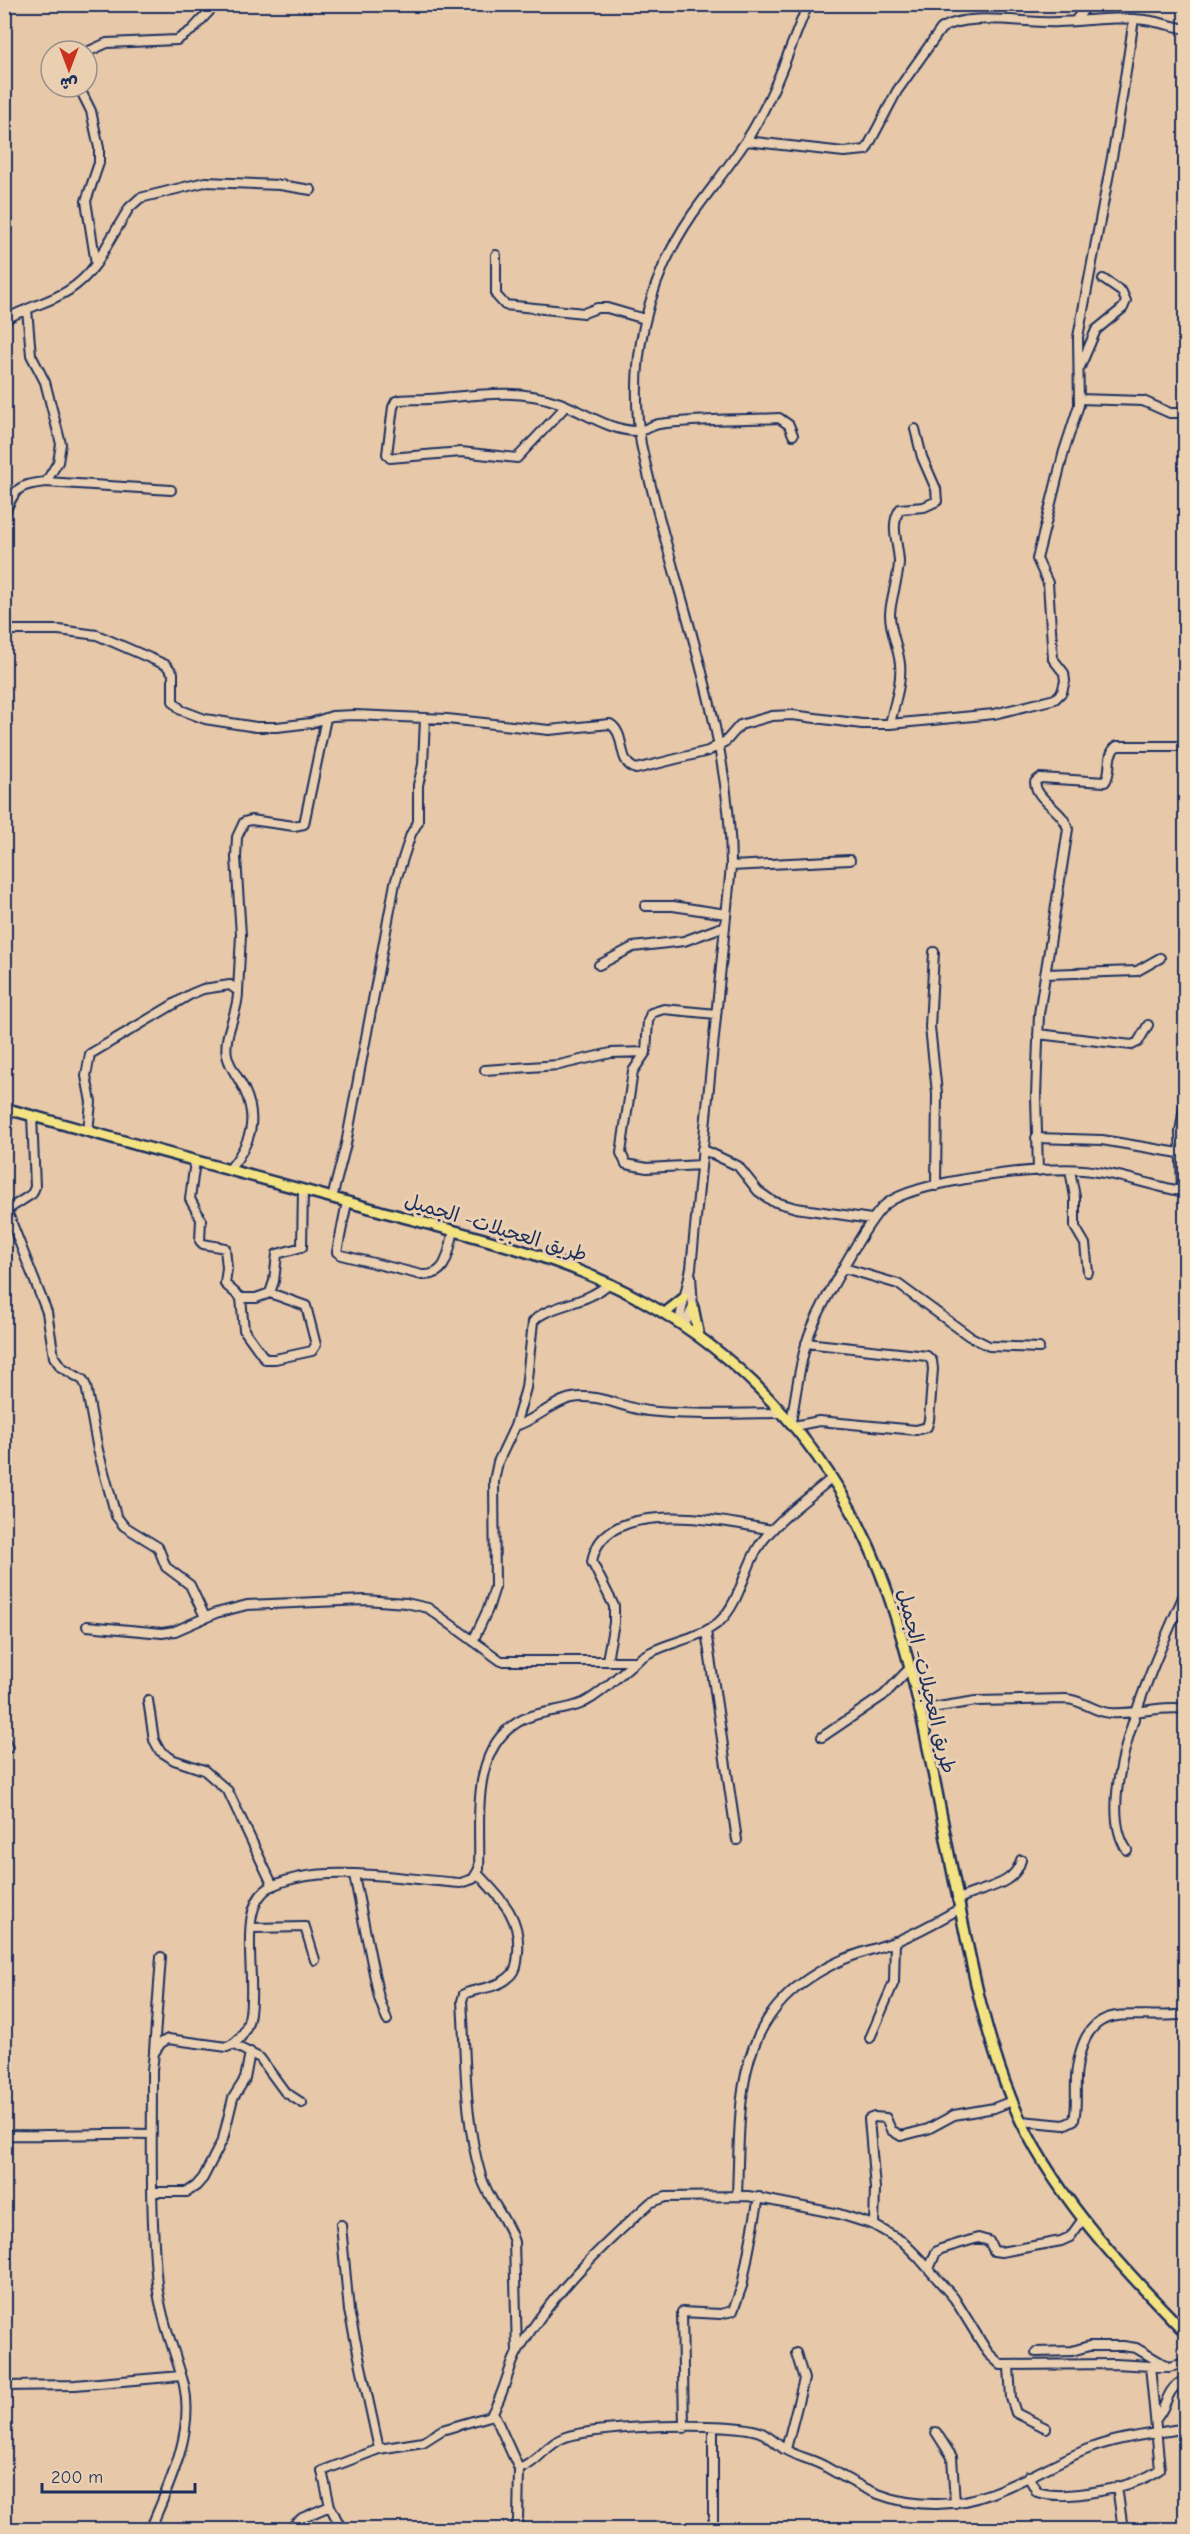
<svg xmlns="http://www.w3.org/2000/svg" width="1190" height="2534" font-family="'Comic Neue','Playpen Sans Arabic',sans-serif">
	<rect width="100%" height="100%" fill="#e7c8a9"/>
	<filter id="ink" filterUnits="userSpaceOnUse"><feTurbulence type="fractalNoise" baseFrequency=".0167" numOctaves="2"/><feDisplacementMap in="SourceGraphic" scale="12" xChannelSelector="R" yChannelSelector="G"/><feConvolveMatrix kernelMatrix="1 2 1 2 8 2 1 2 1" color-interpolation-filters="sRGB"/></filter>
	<g filter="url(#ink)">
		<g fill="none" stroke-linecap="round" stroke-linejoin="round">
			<!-- minor casing -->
			<g stroke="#1b2f5e" stroke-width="12">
				<path id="minor" d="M 1075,21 L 1088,4
					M 87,52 L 107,43 L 177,40 L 192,30 L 216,4
					M 746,141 L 844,152 L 866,150 L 897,91 L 941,29 C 967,11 1026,24 1058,22 C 1088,21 1116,16 1145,20 C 1159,22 1172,26 1186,29
					M 496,255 L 496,295 L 505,305 L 584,313 L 597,308 L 607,308 L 645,319
					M 96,264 L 129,208 L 140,198 L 205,182 L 280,185 L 311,190
					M 27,309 L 31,355 L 45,382 L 61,444 L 58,462 L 46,482
					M 4,320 C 42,299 69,301 96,264 L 86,201 L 99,163 L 99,148 L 91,111 L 79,87
					M 1080,367 L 1096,330 L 1123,308 L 1126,301 L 1122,292 L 1103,279
					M 1079,399 L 1143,401 L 1170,413 L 1186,413
					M 566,406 L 517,458 L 461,452 L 390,458 L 387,454 L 393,407 L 396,401 C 406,398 418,400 428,399 C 473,396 515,387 560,403 C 584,412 610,431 637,431 C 644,431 652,425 659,424 C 698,419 739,420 779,418 L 789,425 L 793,435
					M 4,514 C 16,488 17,485 46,482 L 171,490
					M 4,630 L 59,630 L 97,635 L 166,665 L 173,673 L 173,701 L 181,710 L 205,719 L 256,727 L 277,727 L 311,723 L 332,716 L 355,715 L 447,719 L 549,730 L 610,724 C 627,734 616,762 636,769 L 708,751 L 726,741 L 740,725 L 772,716 L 792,715 L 862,724 L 890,724 L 994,714 L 1055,699 L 1062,692 L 1065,681 L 1064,673 L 1053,659 L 1048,583 L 1037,559 L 1064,451 L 1079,405 L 1078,337 L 1116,136 L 1134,19
					M 890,724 C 894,705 902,683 900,664 C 898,646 890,632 890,614 C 891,597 898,580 899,563 C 899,545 889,526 900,509 L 924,507 L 937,501 L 936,489 L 922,457 L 915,429
					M 731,866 L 850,860
					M 645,906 L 673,906 L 726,914
					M 934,952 L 930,1027 L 937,1093 L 936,1186
					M 599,965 L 633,947 L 684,941 L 725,926
					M 1045,974 L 1137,971 L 1160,958
					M 238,991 L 241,935 L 236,858 L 237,837 L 244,822 L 251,820 L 294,826 L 304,824 L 326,718
					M 1038,1034 L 1132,1045 L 1138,1042 L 1148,1025
					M 485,1070 L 559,1065 L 611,1053 L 646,1052
					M 88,1132 L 91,1102 L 86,1076 L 90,1054 L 191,994 L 203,989 L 230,985 L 238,991 C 239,1012 223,1034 227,1055 C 229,1067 239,1078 244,1089 C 259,1121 250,1144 229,1170
					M 1036,1138 L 1102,1140 L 1179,1153
					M 702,1149 L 738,1166 L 758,1191 L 772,1201 L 796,1208 L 871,1219
					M 195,1161 L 190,1199 L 201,1219 L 200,1241 L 203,1244 L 225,1248 L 227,1268 L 225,1284 L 241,1298 L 256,1298 L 270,1293 L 274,1281 L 277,1254 L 302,1247 L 303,1190
					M 701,1165 L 647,1168 L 626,1164 L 621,1153 L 633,1071 L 646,1052 L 648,1021 L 651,1013 L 664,1009 L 716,1014
					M 1070,1170 L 1075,1197 L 1075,1227 L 1085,1244 L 1088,1272
					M 1038,1171 L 1036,1096 L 1039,1014 L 1068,829 C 1063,809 1036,801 1035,782 L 1040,778 L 1105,782 C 1113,771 1105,755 1117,746 L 1179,746
					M 1182,1191 L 1180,1132 L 1186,1096
					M 332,1198 L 346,1144 L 395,883 L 411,834 L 418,822 L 418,785 L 423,765 L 425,719
					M 347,1202 L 337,1252 L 341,1255 L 422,1275 C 448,1277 448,1251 454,1231
					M 7,1211 L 47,1312 L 54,1357 L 61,1367 L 83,1380 L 86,1386 L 98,1450 L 116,1516 L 124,1526 L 158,1547 L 166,1567 L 190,1585 L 205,1617
					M 4,1212 L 32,1194 L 35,1187 L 32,1116
					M 844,1268 L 898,1284 L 969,1336 L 989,1346 L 1039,1348
					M 241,1298 L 244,1330 L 265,1359 L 275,1359 L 312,1351 L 316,1345 L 306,1306 L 270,1293
					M 679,1322 L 691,1268 L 731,866 C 731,722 671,584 641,444 C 628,363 646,282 692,215 C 710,190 729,166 746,141 C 773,99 789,50 808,4
					M 684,1326 L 693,1307 L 691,1276
					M 791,1422 C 796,1395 799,1367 807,1341 C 814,1317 868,1218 886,1204 C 917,1180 1043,1166 1083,1170 C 1118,1173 1151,1186 1186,1192
					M 515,1426 C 536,1420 554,1401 572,1398 C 599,1393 622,1408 648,1411 C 692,1416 738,1413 781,1413
					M 794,1426 L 819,1421 L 916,1430 L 927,1427 L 929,1420 L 933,1369 L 932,1361 L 927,1356 L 806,1343
					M 87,1626 L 162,1633 L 175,1631 L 216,1613 L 247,1605 L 365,1600 L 406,1603 L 428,1608 L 501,1661 L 636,1661
					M 706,1631 L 737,1840
					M 473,1641 L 488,1609 L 495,1587 L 494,1481 L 498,1462 L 515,1426 L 526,1388 L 533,1322 C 545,1305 588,1305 609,1283
					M 607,1660 L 614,1623 L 614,1606 L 592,1562 C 602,1494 729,1522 772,1530
					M 148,1700 L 154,1740 L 160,1751 L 174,1760 L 204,1770 L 228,1791 L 273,1886
					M 919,1710 L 976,1701 L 1066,1699 C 1083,1700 1094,1712 1110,1713 C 1135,1715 1161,1705 1186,1709
					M 822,1737 L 884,1695 L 909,1669
					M 4,1740 L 8,1748
					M 1127,1850 C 1089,1796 1162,1647 1186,1590
					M 477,1873 C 501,1899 521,1916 518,1953 C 517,1963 517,1972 508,1978 C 497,1988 478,1988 464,1994 L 462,2001 C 466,2061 464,2119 481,2176 C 488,2200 507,2218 514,2242 L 517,2352
					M 354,1875 L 379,1998 L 387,2020
					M 4,1900 L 5,1899
					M 957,1900 C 980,1887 1014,1888 1021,1860
					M 251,1928 L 305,1927 L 315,1960
					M 870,2038 L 894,1982 L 895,1941
					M 234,2045 L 260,2058 L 285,2092 L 302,2103
					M 154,2051 L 161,1957
					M 1021,2121 L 1064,2125 L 1074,2120 C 1078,2104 1074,2085 1077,2068 C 1088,1994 1131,2022 1186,2014
					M 4,2135 C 54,2136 103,2133 152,2134
					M 153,2192 L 187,2192 L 196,2186 L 203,2178 L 223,2139 L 233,2098 L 245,2079 L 250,2052
					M 737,2195 C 741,2092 733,2009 842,1960 C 859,1953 877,1948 894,1942 C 917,1933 938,1921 959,1909
					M 341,2225 L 349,2311 L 379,2449
					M 874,2225 L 875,2188 L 869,2119 L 874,2117 L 886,2118 L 891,2130 L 901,2136 L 928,2129 L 954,2115 L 994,2108 L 1012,2101
					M 929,2269 L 936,2252 L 941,2249 L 978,2238 L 989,2241 L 994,2251 L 1001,2252 L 1061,2241 L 1070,2237 L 1083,2219
					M 1036,2352 L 1072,2351 L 1089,2346 L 1123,2346 L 1136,2348 L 1165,2365
					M 1009,2367 L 1011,2398 L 1016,2413 L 1046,2428
					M 4,2386 L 75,2385 L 181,2376
					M 493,2412 L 519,2469 C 537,2463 546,2445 563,2438 C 593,2426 734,2420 762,2433 C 770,2437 777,2444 784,2449 C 797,2457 813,2459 826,2467 C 864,2489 889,2504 935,2504 C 989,2505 1040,2468 1088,2449 C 1119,2437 1153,2434 1186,2428
					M 1156,2419 C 1170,2403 1163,2391 1186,2379
					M 713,2427 L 713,2530
					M 684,2428 L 682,2312 L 720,2314 L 733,2311 L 742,2286 L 759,2197
					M 936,2432 L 952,2457 L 955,2503
					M 786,2449 L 804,2379 L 796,2353
					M 1028,2476 L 1037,2492 C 1066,2501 1135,2488 1160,2469 L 1150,2366
					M 1117,2486 L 1123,2530
					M 150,2530 C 168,2487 195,2433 184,2385 C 175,2351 161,2320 157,2284 C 150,2213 152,2141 152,2070 L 154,2053 L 161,2043 L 168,2039 L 227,2047 C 280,2027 222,1911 272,1886 C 322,1862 406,1880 461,1883 L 473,1879 L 479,1869 C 481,1822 469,1751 518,1722 C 538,1710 563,1712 583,1703 C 608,1691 624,1666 649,1653 C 671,1641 699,1639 719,1622 C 740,1603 744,1569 759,1546 C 777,1519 808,1499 832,1478
					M 288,2530 L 302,2518 L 330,2506
					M 342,2530 L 330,2506 L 322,2471 L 379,2449 L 423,2442 L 442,2430 L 490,2416 C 504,2397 507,2369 519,2349 C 553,2292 601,2247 650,2203 L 666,2197 L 748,2196 L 839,2214 L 874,2225 L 903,2242 L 919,2258 L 954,2298 L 988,2353 L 1001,2365 L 1115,2364 L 1169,2367 L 1186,2363
					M 515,2530 L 518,2520 L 519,2469"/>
			</g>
			<!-- major casing -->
			<g stroke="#1b2f5e" stroke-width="14">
				<path id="major" d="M 4,1108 C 128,1143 253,1176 377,1210 C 467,1235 561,1255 643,1301 C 750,1360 836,1459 880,1572 C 916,1665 933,1776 953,1874 C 969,1951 982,2028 1012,2101 C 1048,2189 1120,2266 1186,2333
					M 693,1307 L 699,1337
					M 665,1313 L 684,1298"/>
			</g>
			<!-- minor -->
			<use href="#minor" stroke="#ead0b1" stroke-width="8"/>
			<!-- major -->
			<use href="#major" stroke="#f4e382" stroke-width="9"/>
		</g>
	</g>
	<g text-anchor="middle" stroke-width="6" stroke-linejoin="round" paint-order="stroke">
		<!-- street labels -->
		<g font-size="20" fill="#1b2f5e" stroke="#ead0b1">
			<text transform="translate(496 1227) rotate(17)" y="7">طريق العجيلات- الجميل</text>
			<text transform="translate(927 1681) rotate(76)" y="7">طريق العجيلات- الجميل</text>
		</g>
	</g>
	<!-- margin -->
	<rect width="1190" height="2534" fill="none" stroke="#ead0b1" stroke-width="24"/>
	<rect x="12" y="12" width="1166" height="2510" fill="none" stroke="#1b2f5e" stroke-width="2" filter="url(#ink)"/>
	<!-- north arrow -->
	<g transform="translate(69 69) rotate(180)"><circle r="28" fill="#ead0b1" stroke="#979090" stroke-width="1.5"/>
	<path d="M0-4.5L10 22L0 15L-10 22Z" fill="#c8321e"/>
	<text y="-9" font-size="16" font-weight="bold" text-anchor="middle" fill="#1b2f5e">ش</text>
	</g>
	<!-- scale -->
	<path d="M42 2483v9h153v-9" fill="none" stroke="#1b2f5e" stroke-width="3"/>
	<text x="51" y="2483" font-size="18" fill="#1b2f5e" stroke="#ead0b1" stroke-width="4.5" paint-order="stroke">200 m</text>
</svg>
